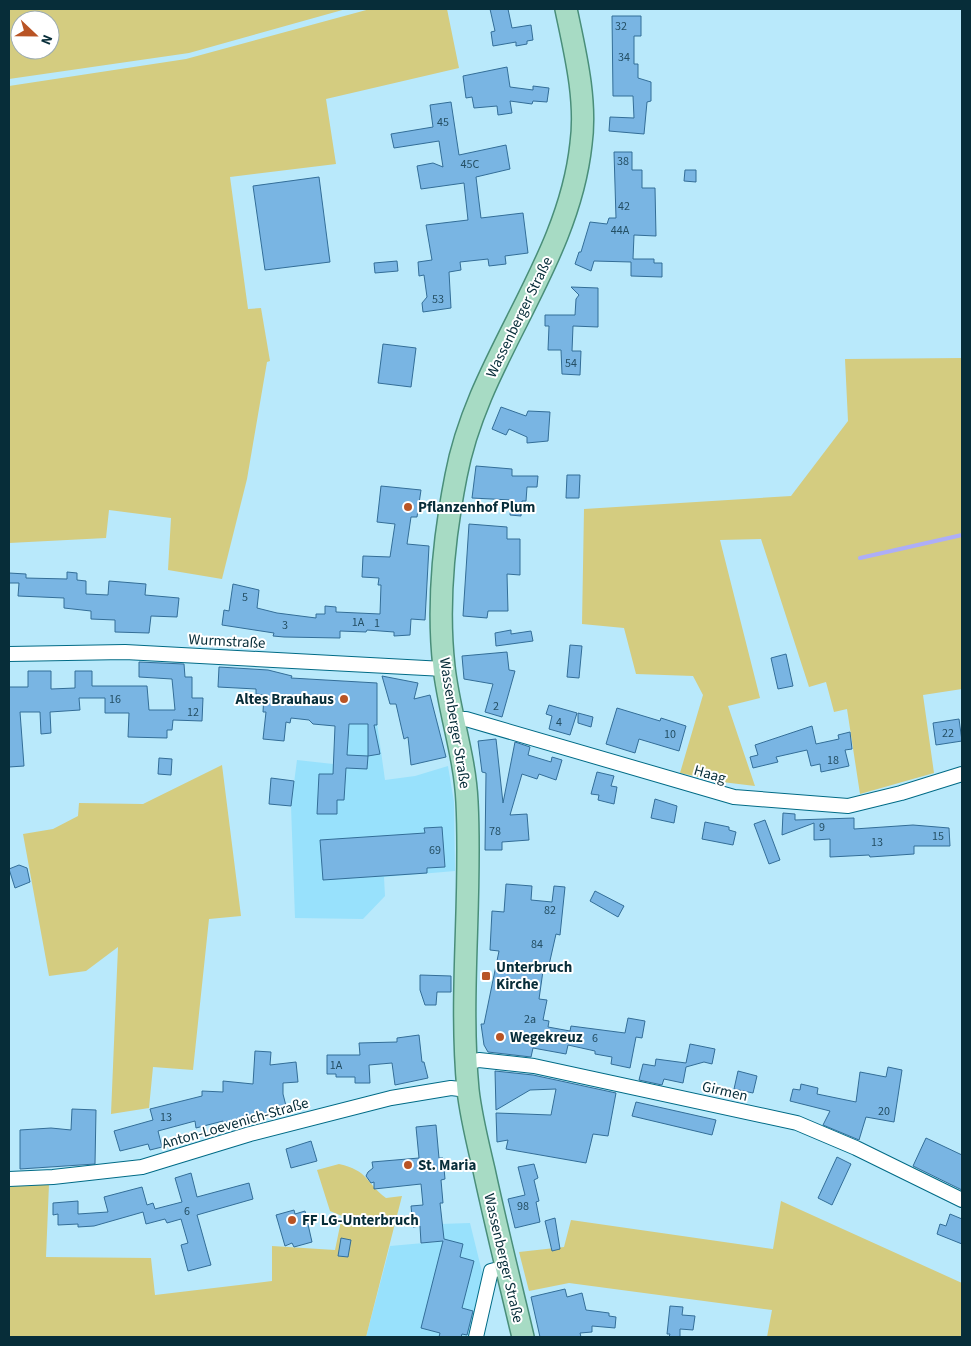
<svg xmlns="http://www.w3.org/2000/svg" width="971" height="1346" font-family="'Source Sans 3',sans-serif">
	<rect width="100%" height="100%" fill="#b9e9fb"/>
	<!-- built -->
	<path fill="#98e1fc" d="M 352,722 L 377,723 L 385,780 L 415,776 L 448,766 L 454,802 L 455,871 L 384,877 L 385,896 L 363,919 L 295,918 L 291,806 L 297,760 L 333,764 L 337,724 L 351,724 Z
		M 470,1223 L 484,1280 L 470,1337 L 366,1337 L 390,1246 L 435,1242 L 440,1224 Z"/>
	<!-- green -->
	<path fill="#d4cc80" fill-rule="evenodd" d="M 9,9 L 346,9 L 189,53 L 9,79 ZM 20,20 L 50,20 L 50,50 L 20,50 Z
		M 370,9 L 447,9 L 459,68 L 326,99 L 336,164 L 230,177 L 248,309 L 261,308 L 270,361 L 267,362 L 247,479 L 222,579 L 168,570 L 171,518 L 109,510 L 106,538 L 9,543 L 9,86 L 186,59 Z
		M 962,358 L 962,689 L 923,695 L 934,773 L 860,794 L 847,709 L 834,712 L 826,682 L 809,687 L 761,539 L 720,540 L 760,698 L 728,706 L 755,786 L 722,782 L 680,773 L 703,695 L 693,676 L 636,674 L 624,628 L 582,624 L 584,509 L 791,496 L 848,421 L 845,359 Z
		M 222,765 L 241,916 L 209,919 L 193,1070 L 153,1067 L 149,1108 L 111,1114 L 118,947 L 86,971 L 49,976 L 23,834 L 53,829 L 78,816 L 79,803 L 143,804 Z
		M 339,1164 C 369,1171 364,1181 386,1198 L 402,1196 L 366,1337 L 9,1337 L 9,1185 L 49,1184 L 46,1257 L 151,1258 L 155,1295 L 272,1281 L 272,1246 L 335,1250 L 342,1216 L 330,1211 L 317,1170 Z
		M 781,1201 L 962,1283 L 962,1337 L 767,1337 L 772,1310 L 569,1283 L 529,1291 L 519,1252 L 564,1247 L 571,1220 L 773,1249 Z"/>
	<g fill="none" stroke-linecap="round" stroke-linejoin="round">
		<!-- stream -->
		<path stroke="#adaef7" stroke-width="4" d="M 860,558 L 962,535"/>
	</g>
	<!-- building -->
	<path fill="#79b5e3" stroke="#336e98" d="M 490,9 L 508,9 L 512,28 L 531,25 L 533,40 L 527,41 L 527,44 L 516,46 L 516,42 L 493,46 L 491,32 L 495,31 Z
		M 612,16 L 641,16 L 641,36 L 634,36 L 634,64 L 638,64 L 638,78 L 651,82 L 651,101 L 647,102 L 644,134 L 609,131 L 610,117 L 634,118 L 633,96 L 613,96 Z
		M 507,67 L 510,87 L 533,90 L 533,86 L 549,88 L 547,102 L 533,101 L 532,104 L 510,101 L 512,113 L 498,115 L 497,106 L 474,108 L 472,97 L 466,98 L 463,76 Z
		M 451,102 L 459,155 L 506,145 L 510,169 L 476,177 L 481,218 L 523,213 L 528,253 L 505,256 L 506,264 L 489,266 L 488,259 L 460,262 L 461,270 L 449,272 L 451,308 L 423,312 L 422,303 L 427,297 L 424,275 L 419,276 L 418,262 L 432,260 L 426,225 L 468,220 L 464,183 L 421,189 L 417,166 L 433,163 L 443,167 L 439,141 L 394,148 L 391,134 L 433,127 L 430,105 Z
		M 614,152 L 632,152 L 632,170 L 642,170 L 642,188 L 655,188 L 656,236 L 634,235 L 633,259 L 654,259 L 654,263 L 662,263 L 662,277 L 631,276 L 631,262 L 594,261 L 591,271 L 575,264 L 579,252 L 581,252 L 590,222 L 607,224 L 609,218 L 616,218 Z
		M 685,170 L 696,170 L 696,182 L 684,181 Z
		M 319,177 L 330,262 L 265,270 L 253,186 Z
		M 397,261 L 398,271 L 375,273 L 374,263 Z
		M 571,287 L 598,288 L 598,327 L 573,326 L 572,351 L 581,351 L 580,375 L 562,374 L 561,350 L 548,350 L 549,326 L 545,326 L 545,315 L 575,315 L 576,299 L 579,295 Z
		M 383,344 L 416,348 L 411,387 L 378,383 Z
		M 501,407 L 526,416 L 528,411 L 550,412 L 548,441 L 527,443 L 527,437 L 509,429 L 506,435 L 492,429 Z
		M 476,466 L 512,469 L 512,476 L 538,476 L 537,487 L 527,487 L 526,501 L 522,501 L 521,516 L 510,515 L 511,500 L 472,498 Z
		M 567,475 L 580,475 L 579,498 L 566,498 Z
		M 381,486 L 421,490 L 417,517 L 411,517 L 407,544 L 429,546 L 425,620 L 411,619 L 410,635 L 394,636 L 394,632 L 367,630 L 366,632 L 340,631 L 340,638 L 284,637 L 273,636 L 274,633 L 222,625 L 224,610 L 229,611 L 233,584 L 259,590 L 257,608 L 277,613 L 316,618 L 316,614 L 325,614 L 325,606 L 336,607 L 336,612 L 380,614 L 381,585 L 378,585 L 379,578 L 362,577 L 363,556 L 390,557 L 395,524 L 377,522 Z
		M 469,524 L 507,527 L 507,539 L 520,539 L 520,575 L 507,574 L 508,611 L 488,611 L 487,618 L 463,616 Z
		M 67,572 L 77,573 L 77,580 L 86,581 L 86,594 L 108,595 L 109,581 L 146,584 L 145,595 L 179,598 L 177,617 L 151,616 L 149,633 L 115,632 L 115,620 L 91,619 L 91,611 L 64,608 L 64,598 L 18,596 L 19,583 L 9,583 L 9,573 L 26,574 L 26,578 L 67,579 Z
		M 511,630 L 511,634 L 531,631 L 533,641 L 496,646 L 495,633 Z
		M 570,645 L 582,646 L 579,678 L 567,677 Z
		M 507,652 L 509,670 L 515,671 L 502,717 L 485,712 L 493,684 L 464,679 L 462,656 Z
		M 786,654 L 793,686 L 778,689 L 771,658 Z
		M 139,662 L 184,664 L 185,677 L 192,677 L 192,698 L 203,698 L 202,721 L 173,720 L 172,730 L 167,730 L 167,738 L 128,737 L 129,713 L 105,713 L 105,698 L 79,698 L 80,710 L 50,712 L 51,733 L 41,734 L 40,712 L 20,712 L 24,766 L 9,767 L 9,687 L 28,687 L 28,671 L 51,671 L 51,689 L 75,688 L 75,671 L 92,671 L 92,686 L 147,686 L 149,710 L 175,710 L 172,679 L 139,677 Z
		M 219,667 L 268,670 L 292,676 L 291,678 L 377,683 L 377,725 L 374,725 L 380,754 L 368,756 L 368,724 L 349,724 L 347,755 L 368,756 L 367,769 L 346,768 L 344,800 L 337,800 L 337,814 L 317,814 L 319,774 L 333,774 L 335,726 L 313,724 L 309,720 L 291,718 L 290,723 L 286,722 L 284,741 L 263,739 L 266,712 L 263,712 L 264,695 L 256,694 L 256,689 L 218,687 Z
		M 382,676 L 418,683 L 414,699 L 430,695 L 446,757 L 411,765 L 408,737 L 404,739 L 396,704 L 390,704 Z
		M 549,705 L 577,713 L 570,735 L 549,729 L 552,716 L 546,714 Z
		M 617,708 L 660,721 L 661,718 L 686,726 L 679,751 L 639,739 L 635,753 L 606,744 Z
		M 578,713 L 593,717 L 591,727 L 578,723 Z
		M 959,719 L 962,741 L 936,745 L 933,723 Z
		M 812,726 L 816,744 L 839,739 L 838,735 L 850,732 L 852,749 L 845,750 L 849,766 L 821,772 L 820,764 L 811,766 L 807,750 L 776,757 L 778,762 L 753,768 L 750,757 L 758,755 L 755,745 Z
		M 496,739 L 503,803 L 515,742 L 530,747 L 528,755 L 551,762 L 552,757 L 562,760 L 556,780 L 539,774 L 537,779 L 522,774 L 510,815 L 527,814 L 529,840 L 502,842 L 502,850 L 485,850 L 486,773 L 482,772 L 478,741 Z
		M 159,758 L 172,759 L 171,775 L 158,774 Z
		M 597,772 L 614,776 L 611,786 L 617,787 L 614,804 L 598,800 L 599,795 L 591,794 Z
		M 271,778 L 294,781 L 291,806 L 269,804 Z
		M 655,799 L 677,806 L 674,823 L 651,818 Z
		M 783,813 L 795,814 L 795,820 L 854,818 L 854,829 L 913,825 L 949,828 L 950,846 L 914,846 L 914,854 L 870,857 L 869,855 L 830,857 L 830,839 L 814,840 L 814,823 L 782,835 Z
		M 765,820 L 780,860 L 769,864 L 754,824 Z
		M 705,822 L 729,827 L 729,830 L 736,832 L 733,845 L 702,839 Z
		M 442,827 L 445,867 L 427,868 L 427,873 L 323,880 L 320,840 L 425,833 L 424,828 Z
		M 19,865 L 27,868 L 30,882 L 15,888 L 9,869 Z
		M 506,884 L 532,886 L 531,900 L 552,902 L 554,886 L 565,887 L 560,935 L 556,934 L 549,965 L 544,964 L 539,999 L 547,1000 L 543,1020 L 549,1021 L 548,1027 L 570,1031 L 571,1026 L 625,1033 L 628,1018 L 645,1021 L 642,1038 L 636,1037 L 630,1068 L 611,1064 L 612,1057 L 595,1054 L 595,1051 L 568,1045 L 566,1054 L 533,1048 L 531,1057 L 488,1052 L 484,1045 L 481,1024 L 484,1024 L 499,951 L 490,950 L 492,911 L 504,912 Z
		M 595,891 L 624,906 L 618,917 L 590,901 Z
		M 420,975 L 451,976 L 451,992 L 437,992 L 436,1005 L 425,1005 L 420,990 Z
		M 419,1035 L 422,1062 L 424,1062 L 428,1078 L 395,1085 L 392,1063 L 369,1065 L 370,1083 L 355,1083 L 355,1077 L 336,1077 L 336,1074 L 327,1074 L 327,1055 L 360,1055 L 359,1043 L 397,1042 L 397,1038 Z
		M 690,1044 L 715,1049 L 712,1064 L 704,1062 L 686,1067 L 683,1083 L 664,1079 L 662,1085 L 639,1080 L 643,1064 L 655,1066 L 656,1059 L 686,1063 Z
		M 255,1051 L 271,1052 L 270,1065 L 296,1062 L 298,1082 L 283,1083 L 283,1094 L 287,1110 L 224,1127 L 223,1121 L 196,1128 L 195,1121 L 158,1131 L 162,1147 L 150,1150 L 148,1144 L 120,1151 L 114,1131 L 153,1120 L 150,1109 L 202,1096 L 202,1091 L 223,1092 L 223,1081 L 253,1084 Z
		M 888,1067 L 902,1070 L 894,1122 L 866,1117 L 859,1140 L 823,1125 L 830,1111 L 790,1101 L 793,1089 L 800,1090 L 801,1084 L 818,1088 L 817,1094 L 856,1102 L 860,1072 L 886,1077 Z
		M 495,1071 L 533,1075 L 616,1093 L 608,1136 L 593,1134 L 586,1163 L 506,1149 L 508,1140 L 497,1142 L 496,1113 L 551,1115 L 556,1089 L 530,1090 L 496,1110 Z
		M 738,1071 L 757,1076 L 753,1093 L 734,1089 Z
		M 636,1102 L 716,1120 L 712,1135 L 632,1116 Z
		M 72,1109 L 96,1110 L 95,1164 L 20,1169 L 20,1130 L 51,1128 L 71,1130 Z
		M 436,1125 L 439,1158 L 443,1158 L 445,1179 L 441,1180 L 443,1203 L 440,1203 L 444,1239 L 463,1244 L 460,1257 L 474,1261 L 462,1308 L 473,1311 L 467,1335 L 462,1334 L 461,1337 L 439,1337 L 440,1333 L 421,1328 L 443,1241 L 421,1243 L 420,1226 L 413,1227 L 411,1206 L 423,1205 L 421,1184 L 374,1189 L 374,1182 L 371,1183 L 366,1176 L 368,1172 L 373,1168 L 372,1162 L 419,1158 L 416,1127 Z
		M 926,1138 L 962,1155 L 962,1190 L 913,1166 Z
		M 311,1141 L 317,1161 L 291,1168 L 286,1149 Z
		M 837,1157 L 851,1164 L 832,1205 L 818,1198 Z
		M 534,1164 L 538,1178 L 534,1180 L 539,1201 L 536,1202 L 540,1222 L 515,1228 L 508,1199 L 525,1195 L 518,1167 Z
		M 191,1173 L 197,1197 L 249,1183 L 253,1199 L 197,1215 L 211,1265 L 188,1271 L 181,1245 L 188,1243 L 181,1219 L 167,1223 L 165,1219 L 146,1224 L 143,1212 L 94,1226 L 78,1227 L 78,1224 L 58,1225 L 58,1214 L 53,1215 L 53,1203 L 78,1201 L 78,1214 L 108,1212 L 104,1197 L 142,1187 L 147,1205 L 153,1203 L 155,1209 L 182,1202 L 175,1178 Z
		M 294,1210 L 295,1214 L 305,1211 L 312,1242 L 294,1247 L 292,1243 L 285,1246 L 276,1215 Z
		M 950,1214 L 962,1219 L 962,1244 L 937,1234 L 940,1224 L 946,1226 Z
		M 555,1218 L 560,1249 L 552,1251 L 545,1221 Z
		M 341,1238 L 351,1240 L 348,1257 L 338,1256 Z
		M 565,1289 L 567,1297 L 582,1293 L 586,1310 L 609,1313 L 609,1316 L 616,1317 L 615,1328 L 592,1326 L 592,1332 L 580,1333 L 581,1337 L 540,1337 L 531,1297 Z
		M 670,1306 L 683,1307 L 682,1315 L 695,1316 L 693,1330 L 680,1329 L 680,1337 L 669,1337 L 670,1334 L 667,1334 Z"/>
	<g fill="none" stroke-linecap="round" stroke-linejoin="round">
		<!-- street casing -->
		<g stroke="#006b86" stroke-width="16">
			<path id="street" d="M 9,654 L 125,652 L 444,669
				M 454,719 L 466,719 L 734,797 L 848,806 L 901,793 L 962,774
				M 466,1063 L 479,1060 L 534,1066 L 797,1123 L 856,1148 L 962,1200
				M 9,1179 L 53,1177 L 142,1167 L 250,1134 L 391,1098 L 451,1088 L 468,1090
				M 476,1337 L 491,1271 L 506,1267"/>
		</g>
		<!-- primary casing -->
		<g stroke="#498e79" stroke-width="24">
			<path id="primary" d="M 523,1337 C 510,1282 496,1226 484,1170 C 478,1144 471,1117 468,1090 C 459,994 472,898 467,802 C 465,756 449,712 444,667 C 437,605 444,537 456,476 C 478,358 568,265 581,144 C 587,100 575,52 566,9"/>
		</g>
		<!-- street -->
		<use href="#street" stroke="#fff" stroke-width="14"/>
		<!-- primary -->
		<use href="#primary" stroke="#a7dbc4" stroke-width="21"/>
	</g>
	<!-- markers -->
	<g fill="#b95425" stroke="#fff" stroke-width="2">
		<circle cx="408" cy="507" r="5"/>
		<circle cx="344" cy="699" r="5"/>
		<rect x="481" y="971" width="10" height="10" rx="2.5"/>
		<circle cx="500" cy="1037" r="5"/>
		<circle cx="408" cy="1165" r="5"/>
		<circle cx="292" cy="1220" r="5"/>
	</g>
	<g text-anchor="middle" stroke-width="4" stroke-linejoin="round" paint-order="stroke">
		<!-- number labels -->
		<g font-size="12" fill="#244f64">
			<text x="621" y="30">32</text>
			<text x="624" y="61">34</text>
			<text x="443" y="126">45</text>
			<text x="623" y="165">38</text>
			<text x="470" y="168">45C</text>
			<text x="624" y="210">42</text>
			<text x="620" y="234">44A</text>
			<text x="438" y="303">53</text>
			<text x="571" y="367">54</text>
			<text x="245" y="601">5</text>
			<text x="358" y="626">1A</text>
			<text x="377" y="627">1</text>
			<text x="285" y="629">3</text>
			<text x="115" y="703">16</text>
			<text x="496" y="710">2</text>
			<text x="193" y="716">12</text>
			<text x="559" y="726">4</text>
			<text x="948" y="737">22</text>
			<text x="670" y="738">10</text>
			<text x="833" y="764">18</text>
			<text x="822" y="831">9</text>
			<text x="495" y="835">78</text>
			<text x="938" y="840">15</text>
			<text x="877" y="846">13</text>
			<text x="435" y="854">69</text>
			<text x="550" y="914">82</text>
			<text x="537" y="948">84</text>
			<text x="530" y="1023">2a</text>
			<text x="595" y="1042">6</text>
			<text x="336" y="1069">1A</text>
			<text x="884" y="1115">20</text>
			<text x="166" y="1121">13</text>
			<text x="523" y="1210">98</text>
			<text x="187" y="1215">6</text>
		</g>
		<!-- street labels -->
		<g font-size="15" fill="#072d39" stroke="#fff">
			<text transform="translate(519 317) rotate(-64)" y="5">Wassenberger Straße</text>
			<text transform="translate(227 641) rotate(3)" y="5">Wurmstraße</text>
			<text transform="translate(455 723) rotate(81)" y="5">Wassenberger Straße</text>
			<text transform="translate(710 774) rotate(16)" y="5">Haag</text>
			<text transform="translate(725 1091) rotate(13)" y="5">Girmen</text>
			<text transform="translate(235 1123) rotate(-16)" y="5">Anton-Loevenich-Straße</text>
			<text transform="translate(504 1258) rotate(77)" y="5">Wassenberger Straße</text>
		</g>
		<!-- poi labels -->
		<g font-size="15" font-weight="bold" fill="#072d39" stroke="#fff" text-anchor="start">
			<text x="418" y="512">Pflanzenhof Plum</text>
			<text x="334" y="704" text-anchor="end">Altes Brauhaus</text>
			<text x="496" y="972">Unterbruch<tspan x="496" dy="17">Kirche</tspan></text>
			<text x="510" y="1042">Wegekreuz</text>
			<text x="418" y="1170">St. Maria</text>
			<text x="302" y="1225">FF LG-Unterbruch</text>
		</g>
	</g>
	<!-- border -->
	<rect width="971" height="1346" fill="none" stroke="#072d39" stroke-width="20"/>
	<!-- north arrow -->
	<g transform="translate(35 35) rotate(112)"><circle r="24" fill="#ffffff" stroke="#9cabb0"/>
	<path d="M0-4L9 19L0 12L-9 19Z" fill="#b95425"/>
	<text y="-8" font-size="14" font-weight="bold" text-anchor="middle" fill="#072d39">N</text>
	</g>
</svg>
